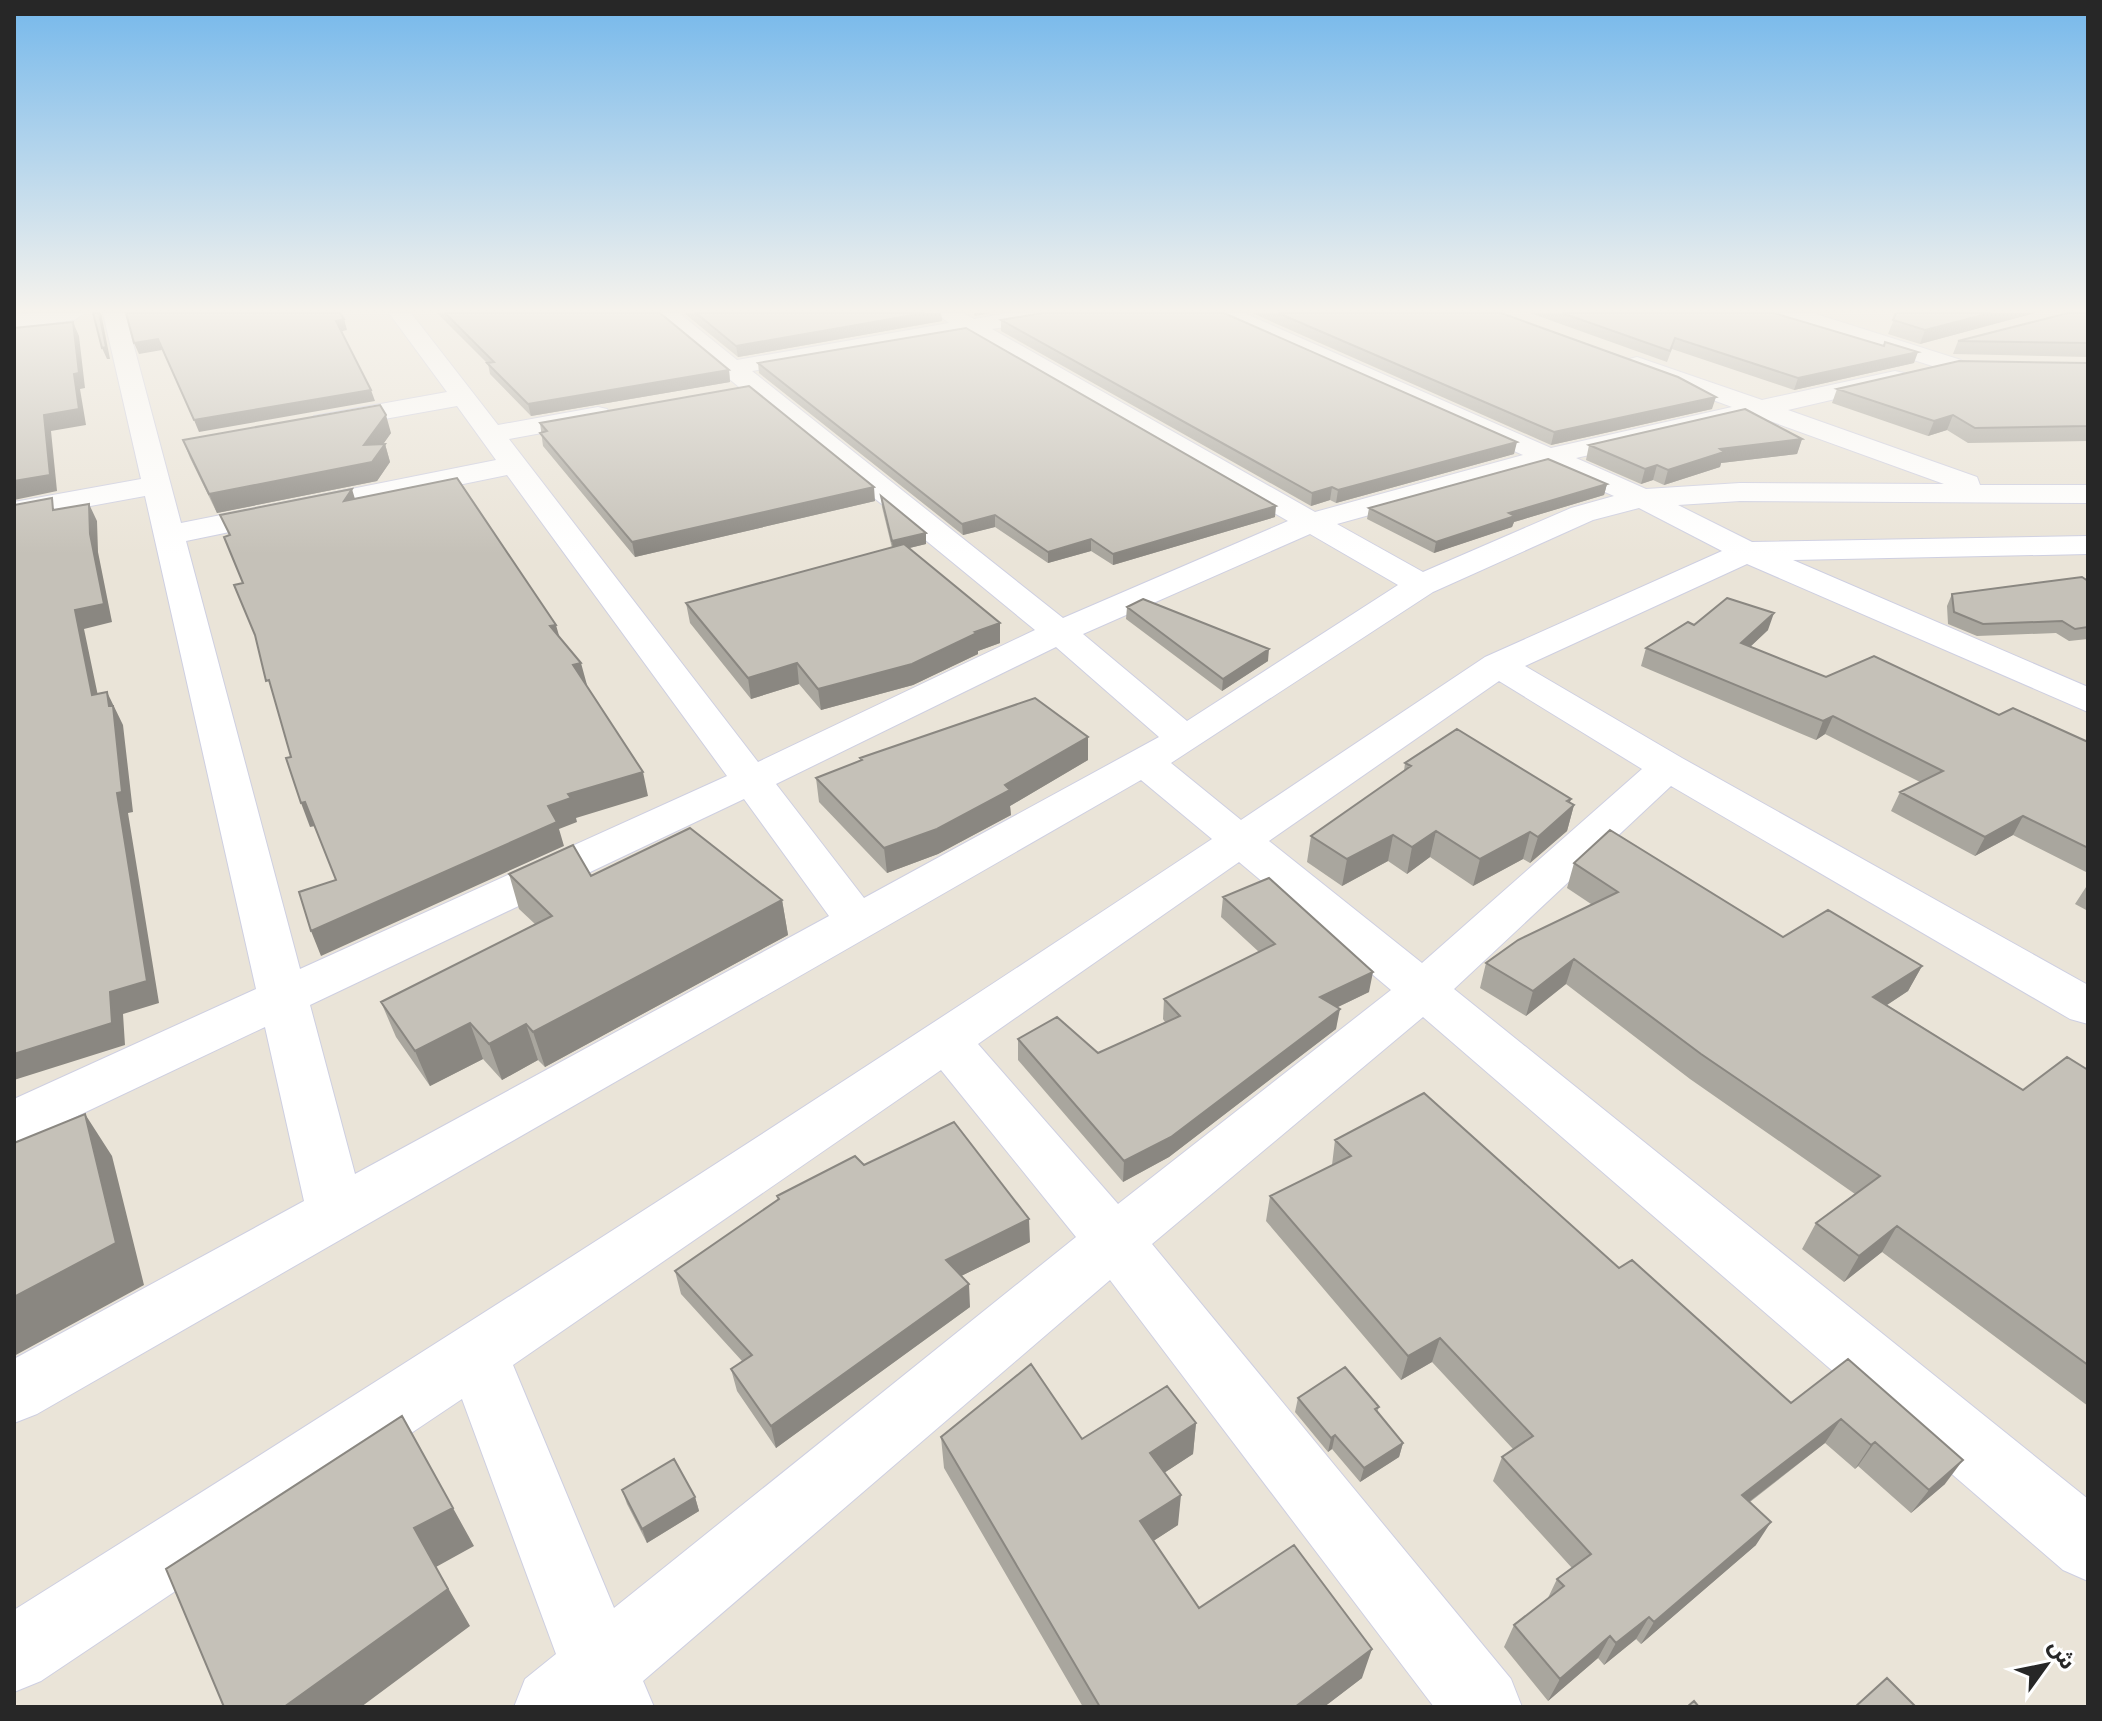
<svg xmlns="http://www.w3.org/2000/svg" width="2102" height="1721" font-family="'DM Sans','Noto Sans Arabic',sans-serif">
	<rect width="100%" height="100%" fill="#eae4d8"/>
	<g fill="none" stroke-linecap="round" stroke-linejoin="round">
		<!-- minor casing -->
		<g stroke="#cecfe1" stroke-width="2">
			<path id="minor" d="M 85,313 L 74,320 L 14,328 L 14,314 Z
				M 103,313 L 125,313 L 181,523 L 496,460 L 457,406 L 323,430 L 314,428 L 310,422 L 314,416 L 447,392 L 389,313 L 411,313 L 498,425 L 598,407 L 607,409 L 611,415 L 607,421 L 509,439 L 758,762 L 1035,630 L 722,373 L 654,313 L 679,313 L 737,360 L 949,323 L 936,313 L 963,313 L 974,319 L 1008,313 L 1059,313 L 1048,320 L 992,329 L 1315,512 L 1523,455 L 1217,318 L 1214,313 L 1244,313 L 1551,448 L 1732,407 L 1629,369 L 1625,364 L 1629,359 L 1637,357 L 1762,400 L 1895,371 L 1904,373 L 1907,378 L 1904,383 L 1788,410 L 1977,477 L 1980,485 L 2088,485 L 2088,503 L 1740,501 L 1678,505 L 1752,542 L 2088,536 L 2088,554 L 1793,560 L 2088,687 L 2088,712 L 1747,564 L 1525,666 L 1682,758 L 2088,985 L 2088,1024 L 2070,1019 L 1671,786 L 1454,989 L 2088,1499 L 2088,1581 L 2063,1570 L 1423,1017 L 1152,1244 L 1511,1679 L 1522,1707 L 1434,1707 L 1110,1280 L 643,1681 L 654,1707 L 514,1707 L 525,1679 L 556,1654 L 462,1399 L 41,1681 L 14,1692 L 14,1610 C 416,1358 816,1102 1212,839 L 1141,780 L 37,1414 L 14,1423 L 14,1359 L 304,1201 L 265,1027 L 33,1137 L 14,1143 L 14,1099 L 256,989 L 145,496 L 14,520 L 14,502 L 141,479 ZM 967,334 L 1288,521 L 1063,618 L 752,371 ZM 1759,417 L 1944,484 L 1740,483 L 1646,489 L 1576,458 ZM 1546,466 L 1614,496 L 1571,508 L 1423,572 L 1337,524 ZM 507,475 L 727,776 L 300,969 L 186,541 ZM 1639,508 L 1722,551 L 1485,657 L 1241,820 L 1171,763 L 1433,592 L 1593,520 ZM 1310,534 L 1398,585 L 1187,721 L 1083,634 ZM 1056,647 L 1159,737 L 864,898 L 776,784 ZM 1499,681 L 1642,769 L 1422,963 L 1269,841 ZM 744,799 L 829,916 L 355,1174 L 310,1005 ZM 1239,862 L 1391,990 L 1118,1204 L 978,1044 ZM 941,1070 L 1076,1237 L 614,1608 L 513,1365 Z
				M 1779,313 L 1813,313 L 1961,360 L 1965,365 L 1961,370 L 1945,370 L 1782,318 Z"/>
		</g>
		<!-- minor -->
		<use href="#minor" fill="#fff" fill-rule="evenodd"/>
	</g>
	<!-- wall -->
	<path fill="#a9a69e" d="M 437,313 L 660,313 L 729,370 L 730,382 L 531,416 L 490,374 L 488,364 Z
		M 684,313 L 941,313 L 942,321 L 738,357 Z
		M 1252,313 L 1501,313 L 1712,409 L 1551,445 Z
		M 1530,313 L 1774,313 L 1914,363 L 1794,390 L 1672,349 L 1667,362 Z
		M 1893,313 L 2035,313 L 1920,344 L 1888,334 L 1896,314 Z
		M 2088,313 L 2088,357 L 1953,354 L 1958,341 Z
		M 1001,320 L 1514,454 L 1336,503 L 1330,500 L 1311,506 L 1001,331 Z
		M 758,363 L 1275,517 L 1113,565 L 1091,551 L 1048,563 L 995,527 L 963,535 L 759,373 Z
		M 2088,363 L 2088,441 L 1968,443 L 1947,430 L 1928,436 L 1832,403 L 1837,389 Z
		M 540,423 L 875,501 L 635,557 L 543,446 Z
		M 391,433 L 383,444 L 385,444 L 390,462 L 377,481 L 217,513 L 190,458 L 183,440 Z
		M 1802,439 L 1797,454 L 1721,463 L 1720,467 L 1664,485 L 1653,480 L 1641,484 L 1586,460 L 1589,445 Z
		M 1607,484 L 1604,495 L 1514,522 L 1512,527 L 1434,553 L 1367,519 L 1369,508 Z
		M 881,496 L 926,544 L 909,548 L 1000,623 L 1000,643 L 978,651 L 978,654 L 913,685 L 821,710 L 799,684 L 751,699 L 690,623 L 686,603 L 892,548 L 882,507 Z
		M 2088,581 L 2088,639 L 2069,641 L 2056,633 L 1977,636 L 1948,624 L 1947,606 L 1952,594 Z
		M 1127,607 L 1268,661 L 1222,691 L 1126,619 Z
		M 1694,625 L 1768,630 L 1750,647 L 1826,677 L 1999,715 L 2088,742 L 2088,873 L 2013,835 L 1975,856 L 1891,811 L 1900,792 L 1920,782 L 1825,734 L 1816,740 L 1641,666 L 1646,648 Z
		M 860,758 L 1088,760 L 1010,806 L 1011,815 L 938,854 L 887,873 L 819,802 L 816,778 L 861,760 Z
		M 1405,763 L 1571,799 L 1570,802 L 1574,805 L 1567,831 L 1530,863 L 1523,859 L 1473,886 L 1430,857 L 1407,874 L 1388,861 L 1342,886 L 1307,862 L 1311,836 L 1404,771 Z
		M 1574,863 L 1783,937 L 1922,966 L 1908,991 L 1887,1005 L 2023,1090 L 2088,1070 L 2088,1406 L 1882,1252 L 1844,1282 L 1802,1249 L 1816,1223 L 1855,1194 L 1690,1079 L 1566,984 L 1526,1016 L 1480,988 L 1486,963 L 1591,904 L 1567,888 Z
		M 509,874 L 591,876 L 782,900 L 788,935 L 545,1067 L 538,1060 L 502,1080 L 483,1059 L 430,1086 L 396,1037 L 381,1002 L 535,924 L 519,909 Z
		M 2088,884 L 2088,911 L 2075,904 Z
		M 1223,897 L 1369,992 L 1338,1007 L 1336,1029 L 1169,1157 L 1123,1182 L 1018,1060 L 1018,1039 L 1098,1053 L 1165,1022 L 1163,1019 L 1164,999 L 1259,952 L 1221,917 Z
		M 1335,1140 L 1619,1268 L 1791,1403 L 1848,1359 L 1945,1484 L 1911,1513 L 1858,1466 L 1855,1469 L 1825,1443 L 1750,1502 L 1756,1545 L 1641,1644 L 1636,1639 L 1604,1665 L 1598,1658 L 1548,1701 L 1504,1647 L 1514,1625 L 1547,1600 L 1557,1579 L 1572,1568 L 1493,1481 L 1502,1457 L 1513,1449 L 1432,1362 L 1401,1380 L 1266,1221 L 1270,1196 L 1332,1165 Z
		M 864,1165 L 1030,1242 L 961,1276 L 970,1307 L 776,1448 L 737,1391 L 731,1369 L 742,1361 L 681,1294 L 675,1271 L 778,1200 L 777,1196 Z
		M 1298,1398 L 1379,1407 L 1377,1412 L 1403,1443 L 1399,1457 L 1360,1482 L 1332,1449 L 1328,1452 L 1295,1412 Z
		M 1196,1423 L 1193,1454 L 1164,1473 L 1178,1525 L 1153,1541 L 1199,1608 L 1362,1678 L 1324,1707 L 1083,1707 L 944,1468 L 941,1437 L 1082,1439 Z
		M 622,1490 L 695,1497 L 699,1511 L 647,1543 L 627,1504 Z"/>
	<!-- shaded-wall -->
	<path fill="#8a8781" d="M 99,313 L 101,313 L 110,359 L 107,359 L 102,348 Z
		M 925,313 L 941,313 L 942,321 L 738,357 L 736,346 Z
		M 974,313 L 990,313 L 975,316 Z
		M 1991,313 L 2035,313 L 1920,344 L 1925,330 Z
		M 344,319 L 347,330 L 339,332 L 336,321 Z
		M 73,322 L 79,336 L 85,388 L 80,389 L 86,425 L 51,431 L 57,491 L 14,500 L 14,481 L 44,415 L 74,374 Z
		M 158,339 L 162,350 L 139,354 L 134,343 Z
		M 1918,352 L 1914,363 L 1794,390 L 1798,378 Z
		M 729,370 L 730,382 L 531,416 L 528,404 Z
		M 371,390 L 375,401 L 199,432 L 194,420 Z
		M 1716,397 L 1712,409 L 1551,445 L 1554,432 Z
		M 386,415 L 391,433 L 370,463 L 385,444 L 390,462 L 377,481 L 217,513 L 209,494 L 364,445 Z
		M 1953,415 L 1947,430 L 1928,436 L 1934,421 Z
		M 1802,439 L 1797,454 L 1721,463 L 1720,467 L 1664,485 L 1668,470 L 1720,449 Z
		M 1517,442 L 1514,454 L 1336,503 L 1338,490 Z
		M 1657,465 L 1653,480 L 1641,484 L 1645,469 Z
		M 1607,484 L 1604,495 L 1514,522 L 1512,527 L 1434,553 L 1436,542 L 1509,513 Z
		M 874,487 L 875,501 L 635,557 L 632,542 Z
		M 1332,487 L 1330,500 L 1311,506 L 1312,493 Z
		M 352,489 L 358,509 L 344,501 Z
		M 89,504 L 97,521 L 98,552 L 112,622 L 84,629 L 102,715 L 92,695 L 75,610 L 90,534 Z
		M 1276,506 L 1275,517 L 1113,565 L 1113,554 Z
		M 995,515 L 995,527 L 963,535 L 962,524 Z
		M 926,533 L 926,544 L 893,552 L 892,541 Z
		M 1091,539 L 1091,551 L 1048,563 L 1048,552 Z
		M 1774,613 L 1768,630 L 1735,661 L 1741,643 Z
		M 1000,623 L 1000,643 L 978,651 L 978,654 L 913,685 L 821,710 L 818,689 Z
		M 556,625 L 562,646 L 550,626 Z
		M 1269,649 L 1268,661 L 1222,691 L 1223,679 Z
		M 581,663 L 587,685 L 578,687 L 573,665 Z
		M 797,663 L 799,684 L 751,699 L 748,678 Z
		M 107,692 L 123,725 L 133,812 L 128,813 L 159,1003 L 123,1014 L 125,1045 L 14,1080 L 14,1054 L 110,992 L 117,793 Z
		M 1833,716 L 1825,734 L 1816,740 L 1823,721 Z
		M 1088,737 L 1088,760 L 1010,806 L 1011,815 L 938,854 L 887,873 L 884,848 L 1005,785 Z
		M 643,772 L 648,796 L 576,818 L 577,822 L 559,829 L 564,846 L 321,956 L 311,931 L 568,794 Z
		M 1571,799 L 1567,811 L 1574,805 L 1567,831 L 1530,863 L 1538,837 L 1567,801 Z
		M 305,802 L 315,826 L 310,827 L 301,803 Z
		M 2023,816 L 2013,835 L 1975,856 L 1985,837 Z
		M 1436,831 L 1430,857 L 1407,874 L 1412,847 Z
		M 1530,832 L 1523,859 L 1473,886 L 1480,859 Z
		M 1393,835 L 1388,861 L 1342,886 L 1347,859 Z
		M 782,900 L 788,935 L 545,1067 L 533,1032 Z
		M 1574,959 L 1566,984 L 1526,1016 L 1533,991 Z
		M 1922,966 L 1908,991 L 1861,1022 L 1873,997 Z
		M 1373,972 L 1369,992 L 1317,1017 L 1320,997 Z
		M 1340,1009 L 1336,1029 L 1169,1157 L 1123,1182 L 1124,1161 Z
		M 470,1023 L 483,1059 L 430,1086 L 415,1051 Z
		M 526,1024 L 538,1060 L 502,1080 L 489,1044 Z
		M 85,1114 L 112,1156 L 144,1285 L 14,1356 L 14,1297 Z
		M 1029,1219 L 1030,1242 L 947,1283 L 946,1260 Z
		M 1897,1226 L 1882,1252 L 1844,1282 L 1859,1256 Z
		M 969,1284 L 970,1307 L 776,1448 L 771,1426 Z
		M 1440,1338 L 1432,1362 L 1401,1380 L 1408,1356 Z
		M 1841,1419 L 1825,1443 L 1728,1518 L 1742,1495 Z
		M 1196,1423 L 1193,1454 L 1147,1484 L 1150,1453 Z
		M 1335,1435 L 1332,1449 L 1328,1452 L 1331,1438 Z
		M 1875,1442 L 1858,1466 L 1855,1469 L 1871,1445 Z
		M 1403,1443 L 1399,1457 L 1360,1482 L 1364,1468 Z
		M 1963,1460 L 1945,1484 L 1911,1513 L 1929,1490 Z
		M 1181,1495 L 1178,1525 L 1138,1551 L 1140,1521 Z
		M 695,1497 L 699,1511 L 647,1543 L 642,1529 Z
		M 453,1508 L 474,1546 L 436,1567 L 470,1626 L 361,1707 L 284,1707 L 414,1528 Z
		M 1771,1522 L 1756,1545 L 1641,1644 L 1654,1622 Z
		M 1649,1617 L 1636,1639 L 1604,1665 L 1616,1643 Z
		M 1610,1636 L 1598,1658 L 1548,1701 L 1560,1679 Z
		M 1372,1649 L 1362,1678 L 1324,1707 L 1295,1707 Z"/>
	<!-- building -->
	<path fill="#c5c1b8" stroke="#8a8781" stroke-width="2" d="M 93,313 L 99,313 L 106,347 L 102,348 Z
		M 126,313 L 340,313 L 344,319 L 336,321 L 371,390 L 194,420 L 158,339 L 134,343 Z
		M 445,313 L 660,313 L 729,370 L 528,404 L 487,363 L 494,362 Z
		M 696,313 L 925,313 L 736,346 Z
		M 1042,313 L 1224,313 L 1517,442 L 1338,490 L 1332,487 L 1312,493 L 1001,320 Z
		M 1278,313 L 1501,313 L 1678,377 L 1716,397 L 1554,432 Z
		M 1562,313 L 1774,313 L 1884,346 L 1885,342 L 1918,352 L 1798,378 L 1675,338 L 1670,351 Z
		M 1896,313 L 1991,313 L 1925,330 L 1893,320 Z
		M 2068,313 L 2088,313 L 2088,343 L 1958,341 Z
		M 73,322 L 79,373 L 74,374 L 79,409 L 44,415 L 50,475 L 14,481 L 14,328 Z
		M 966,328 L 1276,506 L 1113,554 L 1091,539 L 1048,552 L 995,515 L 962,524 L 758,363 Z
		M 1959,361 L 2088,363 L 2088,426 L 1975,428 L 1953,415 L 1934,421 L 1837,389 Z
		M 749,386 L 874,487 L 632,542 L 540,433 L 547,431 L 540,423 Z
		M 380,405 L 386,415 L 364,445 L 385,444 L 372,462 L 209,494 L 183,440 Z
		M 1745,409 L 1802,439 L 1720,449 L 1724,452 L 1668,470 L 1657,465 L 1645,469 L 1589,445 Z
		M 1548,459 L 1607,484 L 1509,513 L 1515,516 L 1436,542 L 1369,508 Z
		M 457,478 L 556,625 L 550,626 L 581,663 L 573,665 L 643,772 L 568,794 L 571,798 L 548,806 L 557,822 L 311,931 L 299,892 L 336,880 L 305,802 L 301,803 L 286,758 L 291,757 L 269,680 L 266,681 L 255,635 L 234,585 L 243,583 L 224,537 L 230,535 L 220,515 L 352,489 L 344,501 Z
		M 881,496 L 926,533 L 892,541 Z
		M 52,498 L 53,510 L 89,504 L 90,534 L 104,604 L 75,610 L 92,695 L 107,692 L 109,706 L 113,706 L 122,792 L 117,793 L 147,981 L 110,992 L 112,1023 L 14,1054 L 14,505 Z
		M 904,544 L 1000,623 L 975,632 L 977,633 L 912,664 L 818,689 L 797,663 L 748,678 L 686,603 Z
		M 2082,577 L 2088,581 L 2088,627 L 2075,629 L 2062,621 L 1983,624 L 1954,612 L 1952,594 Z
		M 1727,598 L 1774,613 L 1741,643 L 1826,677 L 1874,656 L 1999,715 L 2013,708 L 2088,742 L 2088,848 L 2023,816 L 1985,837 L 1900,792 L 1943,771 L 1833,716 L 1823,721 L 1646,648 L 1688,622 L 1694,625 Z
		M 1143,599 L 1269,649 L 1223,679 L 1127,607 Z
		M 1035,698 L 1088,737 L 1005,785 L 1010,790 L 937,829 L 884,848 L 816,778 L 862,760 L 860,758 Z
		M 1457,729 L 1571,799 L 1567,801 L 1574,805 L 1538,837 L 1530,832 L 1480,859 L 1436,831 L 1412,847 L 1393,835 L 1347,859 L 1311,836 L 1411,766 L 1405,763 Z
		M 690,828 L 782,900 L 533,1032 L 526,1024 L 489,1044 L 470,1023 L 415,1051 L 381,1002 L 552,916 L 509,874 L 573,845 L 591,876 Z
		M 1610,830 L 1783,937 L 1828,910 L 1922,966 L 1873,997 L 2023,1090 L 2067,1057 L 2088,1070 L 2088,1365 L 1897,1226 L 1859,1256 L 1816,1223 L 1880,1176 L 1701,1054 L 1574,959 L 1533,991 L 1486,963 L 1518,940 L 1618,892 L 1574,863 Z
		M 1269,878 L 1373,972 L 1320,997 L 1340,1009 L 1171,1137 L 1124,1161 L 1018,1039 L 1057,1017 L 1098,1053 L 1180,1016 L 1164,999 L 1275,944 L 1223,897 Z
		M 1424,1093 L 1619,1268 L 1632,1260 L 1791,1403 L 1848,1359 L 1963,1460 L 1929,1490 L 1875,1442 L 1871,1445 L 1841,1419 L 1742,1495 L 1771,1522 L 1654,1622 L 1649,1617 L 1616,1643 L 1610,1636 L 1560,1679 L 1514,1625 L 1564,1586 L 1557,1579 L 1591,1554 L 1502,1457 L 1533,1436 L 1440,1338 L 1408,1356 L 1270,1196 L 1351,1156 L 1335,1140 Z
		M 85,1114 L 116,1243 L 14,1297 L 14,1143 Z
		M 954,1122 L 1029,1219 L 946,1260 L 969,1284 L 771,1426 L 731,1369 L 752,1355 L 675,1271 L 779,1199 L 777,1196 L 855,1156 L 864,1165 Z
		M 1031,1364 L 1082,1439 L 1167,1386 L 1196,1423 L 1150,1453 L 1181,1495 L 1140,1521 L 1199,1608 L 1294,1545 L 1372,1649 L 1295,1707 L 1100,1707 L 941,1437 Z
		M 1345,1367 L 1379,1407 L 1375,1409 L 1403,1443 L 1364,1468 L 1335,1435 L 1331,1438 L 1298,1398 Z
		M 402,1416 L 453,1508 L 414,1528 L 448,1589 L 284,1707 L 224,1707 L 166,1569 Z
		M 674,1459 L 695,1497 L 642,1529 L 622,1490 Z
		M 1887,1678 L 1916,1707 L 1855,1707 Z
		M 1694,1701 L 1699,1707 L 1687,1707 Z"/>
	<!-- sky -->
	<linearGradient id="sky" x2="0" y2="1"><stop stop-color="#75b8eb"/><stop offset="0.56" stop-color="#f6f3ed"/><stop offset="1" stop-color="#f6f3ed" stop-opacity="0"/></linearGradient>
	<rect width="2102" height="554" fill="url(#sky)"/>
	<!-- border -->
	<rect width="2102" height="1721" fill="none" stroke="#272727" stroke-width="32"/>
	<!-- north arrow -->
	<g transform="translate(2046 1665) rotate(57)" stroke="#ffffff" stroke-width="6" paint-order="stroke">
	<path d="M0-6L14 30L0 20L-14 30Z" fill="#272727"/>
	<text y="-12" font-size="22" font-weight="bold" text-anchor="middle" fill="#272727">ش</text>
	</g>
</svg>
